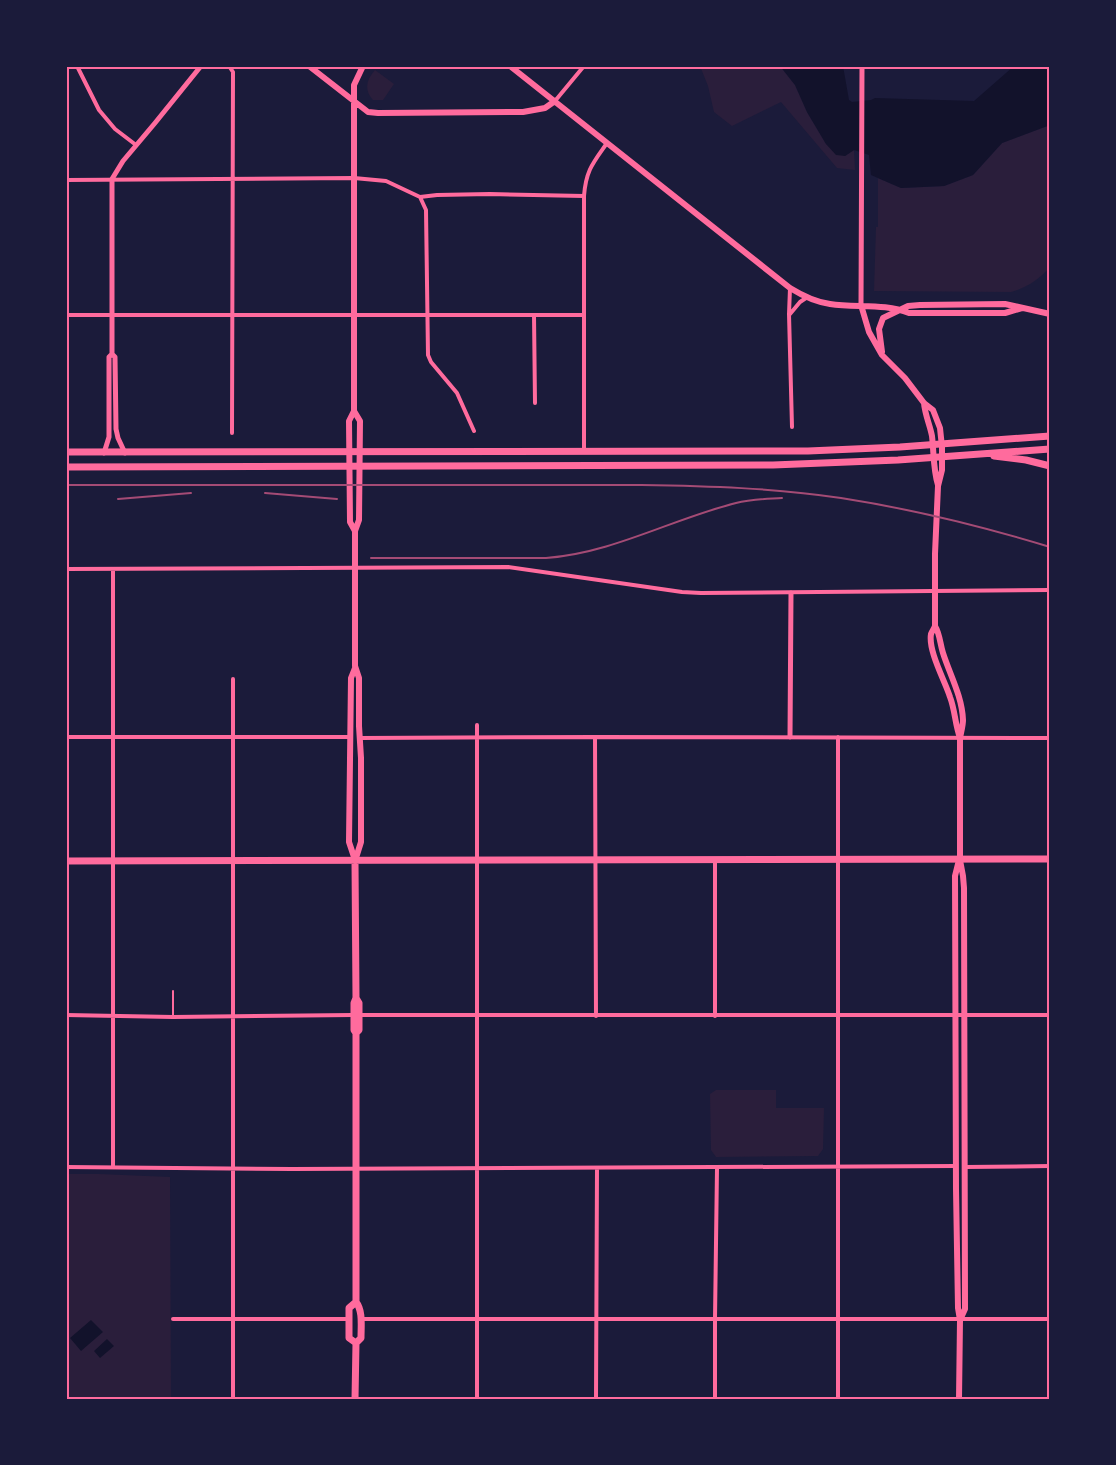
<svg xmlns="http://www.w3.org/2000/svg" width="1116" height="1465" font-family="Lato,sans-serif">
	<rect width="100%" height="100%" fill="#1b1b3a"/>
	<!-- green -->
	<path fill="#2a1e3b" d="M 700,66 L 780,66 L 795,85 L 807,112 L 826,144 L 845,156 L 854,150 L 855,170 L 837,168 L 781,102 L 732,126 L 714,112 L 708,86 Z
		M 375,70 L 394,84 L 383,100 L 373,100 C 364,90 366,80 375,70 Z
		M 1050,125 L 1050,267 C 1038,280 1028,287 1011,292 L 874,291 L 876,227 L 878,227 L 878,178 L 901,188 L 944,186 L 973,175 L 1002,143 Z
		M 716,1090 L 776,1090 L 776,1108 L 824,1108 L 823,1149 L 818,1156 L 716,1157 L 711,1150 L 710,1094 Z
		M 66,1174 L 99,1174 L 170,1177 L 171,1399 L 66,1399 Z"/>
	<!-- water -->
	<path fill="#12122b" d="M 780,66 L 843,66 L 849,100 L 852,102 L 871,100 L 875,98 L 974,101 L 1014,66 L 1050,66 L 1050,125 L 1002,143 L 973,175 L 944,186 L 901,188 L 871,175 L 869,155 L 854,150 L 845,156 L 836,155 L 826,144 L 807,112 L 795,85 Z
		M 91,1320 L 103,1332 L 81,1351 L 70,1338 Z
		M 107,1339 L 114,1346 L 100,1358 L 94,1351 Z"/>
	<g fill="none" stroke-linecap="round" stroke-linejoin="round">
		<!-- service -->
		<path stroke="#ff6b9d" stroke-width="2" d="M 173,1017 L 173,991"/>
		<!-- minor -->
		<path stroke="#ff6b9d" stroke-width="4" d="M 77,66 L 99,110 L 115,129 L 136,145
			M 229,66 L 233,72 L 232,433
			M 555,101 L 584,66
			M 66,180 L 354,178 L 386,181 L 420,197 L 437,195 L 490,194 L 584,196
			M 420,197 L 426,210 L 428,355 L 431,362 L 457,393 L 474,431
			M 790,288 L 789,314 L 792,427
			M 790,314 L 800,302 L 806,298
			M 66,315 L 584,315
			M 534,315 L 535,403
			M 584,451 L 584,196 C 586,170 593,163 607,143
			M 66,569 L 508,567 L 682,592 L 701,593 L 1050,590
			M 477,725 L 477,1399
			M 66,737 L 350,737
			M 595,737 L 596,1016
			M 838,737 L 838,1399
			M 360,738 L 595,737 L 1050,738
			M 66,1015 L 173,1017 L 353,1015
			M 359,1015 L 1050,1015
			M 715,1016 L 715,860
			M 66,1167 L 292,1169 L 956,1166
			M 113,1167 L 113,569
			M 965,1167 L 1050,1166
			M 173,1319 L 348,1319
			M 361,1319 L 1050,1319
			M 233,1399 L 233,679
			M 596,1399 L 597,1168
			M 715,1399 L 715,1319 L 717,1168"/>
		<!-- tertiary -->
		<path stroke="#ff6b9d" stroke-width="5" d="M 861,305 L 862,66
			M 112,354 L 115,357 L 116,429 L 118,438 L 125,453
			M 104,453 L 109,437 L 109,357 L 112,354 L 112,179 L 123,161 L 155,123 L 201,66
			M 790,737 L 791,593"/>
		<!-- secondary -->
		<path stroke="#ff6b9d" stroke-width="6" d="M 309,66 L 368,112 L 378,113 L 523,112 L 545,108 L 555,101
			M 510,66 L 790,288 C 803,296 815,302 830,304 C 856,308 885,303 909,313 L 1005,313 L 1022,308
			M 861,305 L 869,332 L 882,355 L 905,378 L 924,403 L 933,410 L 940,428 L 942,447 L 942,470 L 938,486 L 935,554 L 935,626 C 934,629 932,631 931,634 C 928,651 945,681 950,697 C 955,710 955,724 960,738
			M 882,352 L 879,329 L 883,318 L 908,306 L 920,305 L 1005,304 L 1050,314
			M 924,403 C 925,415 930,425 932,436 C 934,453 933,469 938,485
			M 354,411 L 360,421 L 359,520 L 355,531 L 355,666 L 359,678 L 359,726 L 361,758 L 361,842 L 355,861
			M 355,531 L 350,522 L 349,421 L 354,411 L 354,85 L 363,66
			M 935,626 C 940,634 940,644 943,653 C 950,675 962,696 963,720 C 963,726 961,732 960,738 L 960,860 L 963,876 L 964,888 L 965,1309 L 960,1320
			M 355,668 L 351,678 L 349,842 L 355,860
			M 959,860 L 955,876 L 956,1189 L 958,1308 L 960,1320 L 959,1399"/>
		<!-- primary -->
		<path stroke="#ff6b9d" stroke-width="7" d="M 66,861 L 1050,859
			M 355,861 L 356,998 L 354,1003 L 354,1030 L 356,1033 L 356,1302 C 363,1311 361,1325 361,1338 L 356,1343 L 355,1399
			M 356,998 L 359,1003 L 359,1030 L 356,1033
			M 356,1343 L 349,1338 L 349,1308 L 356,1302"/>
		<!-- trunk -->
		<path stroke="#ff6b9d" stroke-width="7" d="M 66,452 L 808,451 L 900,447 L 1050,436
			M 994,456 L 1026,460 L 1050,466
			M 66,467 L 773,465 L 898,460 L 1050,449"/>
		<!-- rail -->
		<path stroke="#a44b75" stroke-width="2" d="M 66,485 L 641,485 C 708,486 775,488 841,498 C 912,509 981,526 1050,547
			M 265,493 L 337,499
			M 118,499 L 191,493
			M 371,558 L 546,558 C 613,553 672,519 736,503 C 751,499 766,499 782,498"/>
	</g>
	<!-- border -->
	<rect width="1116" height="1465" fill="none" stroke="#1b1b3a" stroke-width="135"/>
	<rect x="68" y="68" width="980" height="1330" fill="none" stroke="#ff6b9d" stroke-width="2"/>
</svg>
